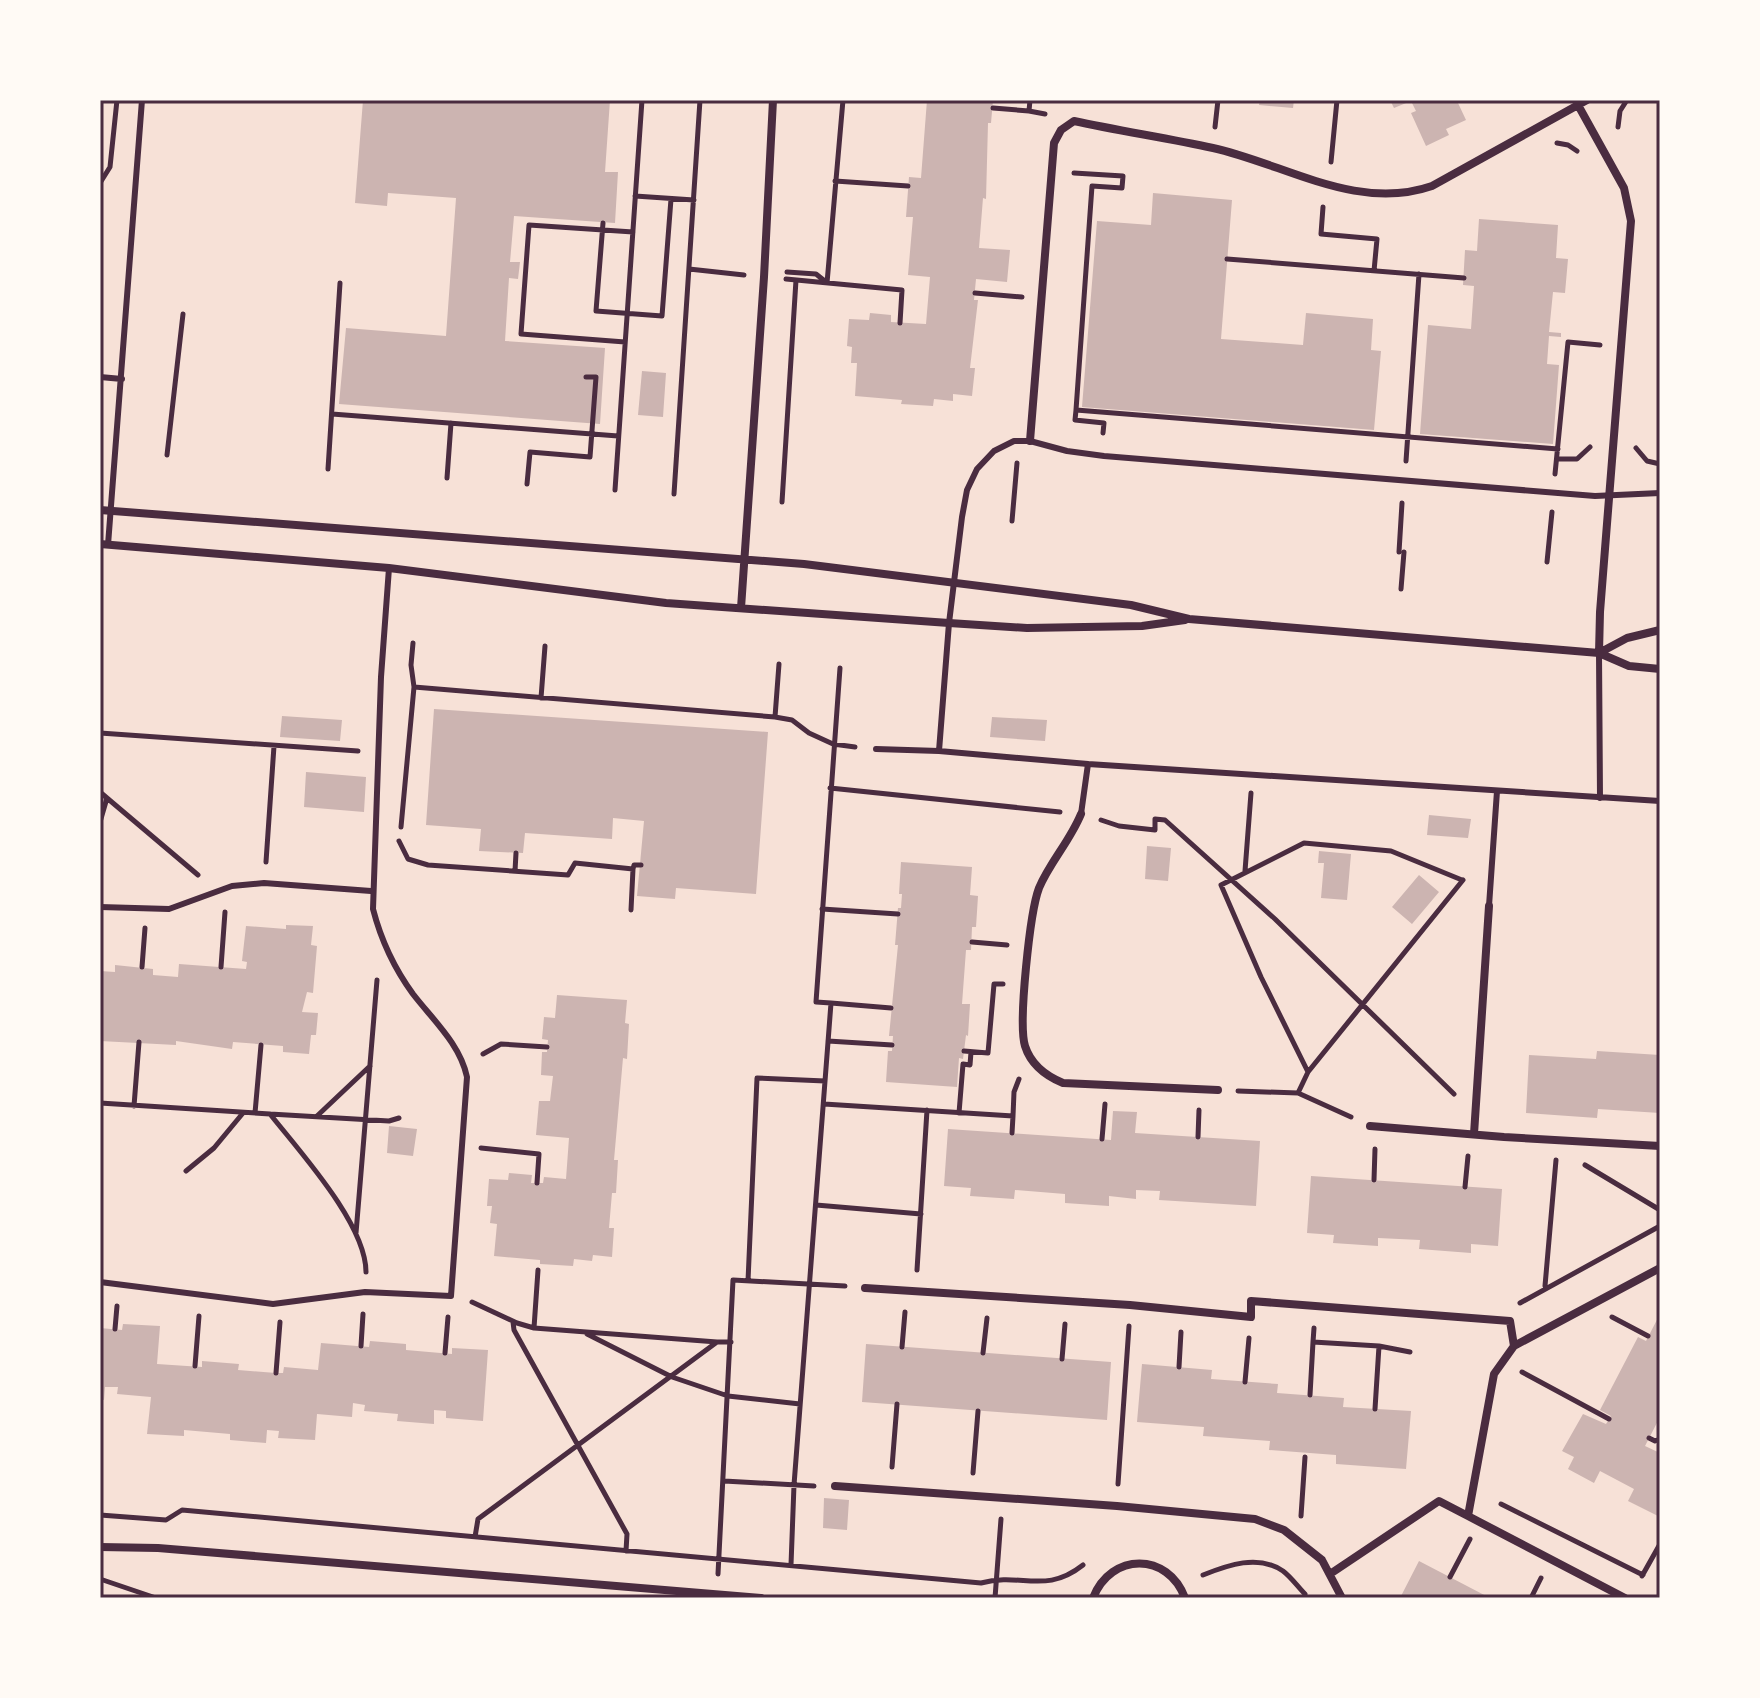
<svg xmlns="http://www.w3.org/2000/svg" width="1760" height="1698" font-family="Manrope,sans-serif">
	<rect width="100%" height="100%" fill="#f7e1d7"/>
	<!-- building -->
	<path fill="#ccb4b1" d="M 363,100 L 610,100 L 605,172 L 618,172 L 615,223 L 514,216 L 510,262 L 520,262 L 518,279 L 509,278 L 505,341 L 605,348 L 600,424 L 339,404 L 346,328 L 446,336 L 456,198 L 388,193 L 387,206 L 355,203 Z
		M 927,100 L 993,100 L 991,123 L 988,123 L 986,199 L 983,198 L 979,248 L 1010,250 L 1007,282 L 976,279 L 974,300 L 978,300 L 970,368 L 975,368 L 972,396 L 953,394 L 953,401 L 934,399 L 933,406 L 901,404 L 902,400 L 855,396 L 857,363 L 851,363 L 852,347 L 847,346 L 849,319 L 869,320 L 870,313 L 891,315 L 891,322 L 926,324 L 930,277 L 908,275 L 913,217 L 906,217 L 909,177 L 921,178 Z
		M 1260,100 L 1294,100 L 1293,108 L 1259,105 Z
		M 1390,100 L 1464,100 L 1458,103 L 1466,120 L 1446,129 L 1449,135 L 1426,146 L 1411,113 L 1416,111 L 1411,101 L 1394,108 Z
		M 1153,193 L 1232,200 L 1221,339 L 1303,345 L 1306,313 L 1373,319 L 1371,350 L 1381,351 L 1374,430 L 1082,407 L 1097,221 L 1151,225 Z
		M 1479,219 L 1558,225 L 1556,258 L 1568,259 L 1565,293 L 1553,292 L 1549,332 L 1561,333 L 1561,337 L 1549,336 L 1547,364 L 1559,365 L 1553,444 L 1420,434 L 1428,325 L 1471,329 L 1474,286 L 1463,285 L 1465,250 L 1477,251 Z
		M 642,371 L 666,373 L 663,417 L 638,415 Z
		M 434,709 L 768,732 L 756,894 L 676,888 L 675,899 L 637,896 L 644,821 L 613,818 L 612,839 L 525,833 L 523,853 L 479,851 L 481,829 L 426,825 Z
		M 282,716 L 342,720 L 340,741 L 280,737 Z
		M 992,717 L 1047,720 L 1045,741 L 990,737 Z
		M 306,772 L 366,777 L 364,812 L 304,807 Z
		M 1429,815 L 1471,819 L 1468,838 L 1427,835 Z
		M 1147,846 L 1171,848 L 1168,881 L 1145,879 Z
		M 1319,851 L 1351,854 L 1347,900 L 1321,898 L 1324,863 L 1318,863 Z
		M 901,862 L 972,867 L 970,895 L 978,896 L 976,927 L 972,927 L 971,950 L 966,950 L 962,1004 L 970,1004 L 968,1036 L 966,1035 L 963,1059 L 959,1058 L 957,1087 L 886,1082 L 888,1051 L 892,1051 L 893,1036 L 889,1036 L 898,945 L 895,945 L 898,908 L 901,908 L 902,894 L 899,894 Z
		M 1419,875 L 1439,892 L 1412,924 L 1392,907 Z
		M 286,925 L 313,926 L 311,945 L 317,946 L 313,993 L 307,992 L 302,1012 L 318,1013 L 316,1035 L 311,1035 L 309,1054 L 283,1052 L 283,1046 L 233,1042 L 232,1049 L 176,1041 L 176,1045 L 100,1041 L 100,971 L 115,972 L 115,965 L 153,969 L 153,975 L 178,977 L 179,964 L 246,969 L 247,962 L 242,961 L 246,926 L 286,929 Z
		M 557,995 L 627,1000 L 625,1023 L 629,1024 L 627,1059 L 623,1058 L 614,1160 L 618,1160 L 616,1193 L 612,1193 L 609,1228 L 614,1228 L 612,1257 L 593,1255 L 592,1261 L 574,1259 L 573,1266 L 540,1264 L 540,1260 L 494,1256 L 497,1224 L 490,1223 L 492,1206 L 487,1206 L 489,1179 L 508,1180 L 509,1173 L 532,1175 L 531,1183 L 543,1183 L 544,1177 L 566,1179 L 569,1138 L 536,1135 L 539,1101 L 550,1101 L 553,1076 L 541,1075 L 542,1052 L 547,1052 L 548,1040 L 542,1039 L 544,1017 L 555,1018 Z
		M 1597,1051 L 1660,1055 L 1660,1113 L 1598,1109 L 1597,1118 L 1526,1113 L 1529,1055 L 1596,1059 Z
		M 1113,1111 L 1137,1112 L 1135,1133 L 1260,1141 L 1256,1206 L 1159,1200 L 1160,1191 L 1136,1190 L 1136,1199 L 1109,1196 L 1109,1206 L 1065,1203 L 1065,1194 L 1015,1190 L 1014,1199 L 970,1196 L 971,1188 L 944,1186 L 948,1129 L 1111,1140 Z
		M 389,1126 L 417,1129 L 413,1156 L 387,1153 Z
		M 1311,1176 L 1502,1189 L 1498,1246 L 1471,1244 L 1471,1253 L 1419,1249 L 1420,1240 L 1378,1238 L 1378,1246 L 1333,1243 L 1334,1235 L 1307,1233 Z
		M 1660,1314 L 1660,1417 L 1645,1446 L 1660,1453 L 1660,1517 L 1628,1501 L 1634,1489 L 1600,1471 L 1594,1483 L 1568,1469 L 1574,1457 L 1562,1451 L 1583,1414 L 1606,1424 L 1611,1416 L 1600,1410 L 1638,1337 L 1646,1341 Z
		M 123,1324 L 160,1326 L 157,1364 L 202,1367 L 202,1361 L 239,1364 L 238,1370 L 276,1373 L 283,1373 L 284,1367 L 318,1370 L 321,1343 L 369,1347 L 370,1341 L 406,1344 L 406,1350 L 452,1354 L 452,1348 L 488,1350 L 483,1421 L 446,1418 L 446,1411 L 434,1410 L 434,1424 L 397,1421 L 398,1414 L 364,1411 L 365,1405 L 353,1403 L 352,1417 L 317,1414 L 315,1440 L 278,1438 L 279,1431 L 267,1430 L 266,1443 L 230,1440 L 230,1434 L 184,1430 L 184,1436 L 147,1434 L 151,1397 L 117,1394 L 118,1387 L 105,1387 L 104,1400 L 100,1399 L 100,1328 L 122,1330 Z
		M 866,1344 L 1111,1362 L 1107,1420 L 862,1402 Z
		M 1142,1364 L 1212,1370 L 1211,1379 L 1278,1384 L 1277,1393 L 1344,1398 L 1343,1407 L 1411,1411 L 1406,1469 L 1336,1464 L 1336,1455 L 1269,1450 L 1270,1441 L 1203,1436 L 1204,1427 L 1137,1422 Z
		M 824,1498 L 849,1500 L 847,1530 L 823,1528 Z
		M 1419,1561 L 1490,1598 L 1400,1598 Z"/>
	<g fill="none" stroke-linecap="round" stroke-linejoin="round">
		<!-- path -->
		<path stroke="#4a2c40" stroke-width="5" d="M 1030,100 L 1029,111 L 1045,114
			M 993,108 L 1029,111
			M 1215,127 L 1218,100
			M 1618,127 L 1620,111 L 1627,100
			M 1557,143 L 1568,145 L 1577,151
			M 1331,162 L 1337,100
			M 1074,173 L 1123,176 L 1122,188 L 1092,186 L 1076,410 L 1558,449
			M 835,181 L 908,186
			M 100,183 L 110,167 L 117,100
			M 635,196 L 694,200
			M 1323,207 L 1321,234 L 1377,239 L 1374,271
			M 603,223 L 596,311 L 662,316 L 671,199
			M 1227,259 L 1464,278
			M 689,269 L 744,275
			M 787,272 L 816,274 L 826,282
			M 786,279 L 902,290 L 900,323
			M 827,283 L 843,100
			M 975,293 L 1022,297
			M 625,342 L 521,334 L 529,225 L 633,232
			M 1076,410 L 1075,420 L 1104,423 L 1103,433
			M 332,414 L 618,436
			M 1636,448 L 1647,461 L 1660,464
			M 167,455 L 183,314
			M 1557,459 L 1577,459 L 1590,447
			M 1406,461 L 1419,274
			M 328,469 L 340,283
			M 1555,474 L 1568,342 L 1600,345
			M 447,478 L 451,423
			M 527,484 L 530,452 L 590,457 L 596,377 L 586,377
			M 615,490 L 642,100
			M 674,494 L 700,100
			M 782,502 L 796,280
			M 1012,521 L 1017,463
			M 1399,552 L 1402,503
			M 1547,562 L 1552,512
			M 1401,589 L 1404,552
			M 414,687 L 775,717 L 792,720 L 809,733 L 833,744 L 855,747
			M 541,698 L 545,646
			M 775,717 L 779,664
			M 100,733 L 358,751
			M 830,788 L 1060,812
			M 100,792 L 107,798 L 100,822
			M 107,798 L 198,875
			M 1101,820 L 1119,826 L 1155,830 L 1155,819 L 1165,820 L 1275,919 L 1454,1094
			M 401,827 L 414,687 L 411,665 L 413,643
			M 399,841 L 408,859 L 428,865 L 568,875 L 575,863 L 633,869 L 631,910
			M 266,862 L 274,746
			M 633,869 L 634,865 L 641,865
			M 515,871 L 516,853
			M 1245,871 L 1251,793
			M 822,909 L 898,914
			M 972,942 L 1007,945
			M 142,967 L 145,928
			M 221,967 L 225,912
			M 831,1003 L 891,1008
			M 828,1041 L 892,1045
			M 964,1051 L 988,1053 L 994,984 L 1003,984
			M 483,1054 L 501,1044 L 547,1047
			M 1308,1072 L 1261,977 L 1221,885 L 1304,843 L 1391,851 L 1462,880
			M 1238,1091 L 1298,1093 L 1351,1117
			M 1298,1093 L 1308,1072 L 1463,880
			M 100,1103 L 270,1114 C 300,1152 366,1224 366,1272
			M 824,1104 L 1013,1116 L 1014,1092 L 1019,1079
			M 134,1106 L 139,1042
			M 255,1113 L 261,1045
			M 959,1113 L 963,1064 L 970,1065 L 971,1052
			M 270,1114 L 389,1121 L 399,1118
			M 317,1116 L 370,1066
			M 1012,1133 L 1013,1116
			M 1198,1137 L 1199,1110
			M 1102,1139 L 1105,1104
			M 481,1148 L 539,1154 L 537,1183
			M 1585,1165 L 1660,1210
			M 186,1171 L 214,1148 L 243,1113
			M 1374,1180 L 1375,1149
			M 1465,1187 L 1468,1156
			M 816,1205 L 921,1214
			M 356,1233 L 377,980
			M 917,1270 L 927,1110
			M 748,1281 L 757,1078 L 825,1081
			M 1545,1286 L 1556,1160
			M 472,1302 L 517,1323 L 534,1328 L 717,1342
			M 1520,1303 L 1660,1226
			M 1612,1317 L 1648,1336
			M 513,1322 L 514,1330 L 627,1534 L 626,1551
			M 534,1328 L 538,1270
			M 1314,1328 L 1313,1342 L 1379,1346 L 1410,1352
			M 115,1329 L 117,1306
			M 587,1334 L 672,1377 L 728,1396 L 800,1404
			M 361,1346 L 363,1314
			M 902,1347 L 905,1312
			M 445,1353 L 448,1317
			M 983,1353 L 987,1318
			M 1062,1359 L 1065,1324
			M 195,1366 L 199,1316
			M 1179,1367 L 1181,1332
			M 1522,1372 L 1609,1419
			M 276,1373 L 280,1322
			M 1245,1382 L 1249,1338
			M 1310,1395 L 1313,1342
			M 1375,1409 L 1379,1346
			M 1649,1438 L 1655,1441 L 1660,1439
			M 892,1467 L 897,1404
			M 973,1473 L 978,1411
			M 724,1481 L 814,1486
			M 1118,1484 L 1129,1326
			M 1501,1504 L 1643,1575
			M 100,1515 L 166,1520 L 182,1510 L 981,1583 C 1022,1572 1045,1595 1083,1565
			M 1301,1516 L 1305,1457
			M 475,1537 L 478,1519 L 717,1342 L 731,1342
			M 791,1565 L 794,1485 L 831,1003 L 816,1002 L 840,668
			M 718,1574 L 733,1280 L 845,1286
			M 1203,1575 C 1228,1565 1258,1554 1283,1571 C 1291,1577 1298,1587 1305,1594
			M 1642,1576 L 1660,1544
			M 1450,1577 L 1470,1539
			M 100,1579 L 156,1598
			M 995,1598 L 1001,1519
			M 1531,1598 L 1541,1578"/>
		<!-- service -->
		<path stroke="#4a2c40" stroke-width="6" d="M 100,377 L 122,379
			M 1660,493 L 1595,496 L 1104,456 L 1067,451 L 1030,441 L 1014,441 L 994,451 L 977,469 L 967,490 L 962,517 L 949,623 L 939,751 L 1088,764 L 1660,801
			M 108,545 L 142,100
			M 1599,653 L 1600,798
			M 876,749 L 939,751
			M 1081,814 L 1088,764
			M 1489,906 L 1497,791
			M 100,907 L 169,909 L 232,886 L 264,883 L 371,891
			M 100,1282 L 273,1304 L 365,1292 L 451,1296 L 467,1077 C 460,1044 433,1020 413,994 C 394,968 381,940 373,909 L 381,677 L 389,568"/>
		<!-- minor -->
		<path stroke="#4a2c40" stroke-width="8" d="M 1578,105 L 1624,188 L 1631,221 L 1600,612 L 1599,653
			M 1030,441 L 1054,143 L 1061,130 L 1074,121 C 1120,131 1167,138 1213,148 C 1285,164 1357,212 1432,186 L 1587,100
			M 100,510 L 804,564 L 1131,605 L 1189,619 L 1599,653 L 1629,666 L 1660,669
			M 100,544 L 389,568 L 666,603 L 949,623 L 1027,628 L 1142,626 L 1185,620
			M 741,608 L 764,277 L 773,100
			M 1599,653 L 1627,638 L 1660,630
			M 1081,814 C 1070,841 1050,862 1039,888 C 1030,912 1018,1023 1025,1046 C 1031,1065 1046,1076 1063,1083 L 1218,1090
			M 1370,1126 L 1504,1137 L 1660,1146
			M 1474,1134 L 1489,906
			M 865,1288 L 1130,1305 L 1251,1317 L 1251,1301 L 1510,1321 L 1514,1346 L 1494,1374 L 1468,1516 L 1625,1598
			M 1514,1346 L 1660,1268
			M 835,1486 L 1117,1506 L 1255,1519 L 1284,1530 L 1322,1560 L 1342,1598
			M 100,1547 L 158,1548 L 761,1598
			M 1330,1574 L 1439,1501 L 1468,1516
			M 1093,1598 C 1111,1552 1168,1552 1185,1598"/>
	</g>
	<!-- border -->
	<rect width="1760" height="1698" fill="none" stroke="#fffaf5" stroke-width="204"/>
	<rect x="102" y="102" width="1556" height="1494" fill="none" stroke="#4a2c40" stroke-width="3"/>
</svg>
